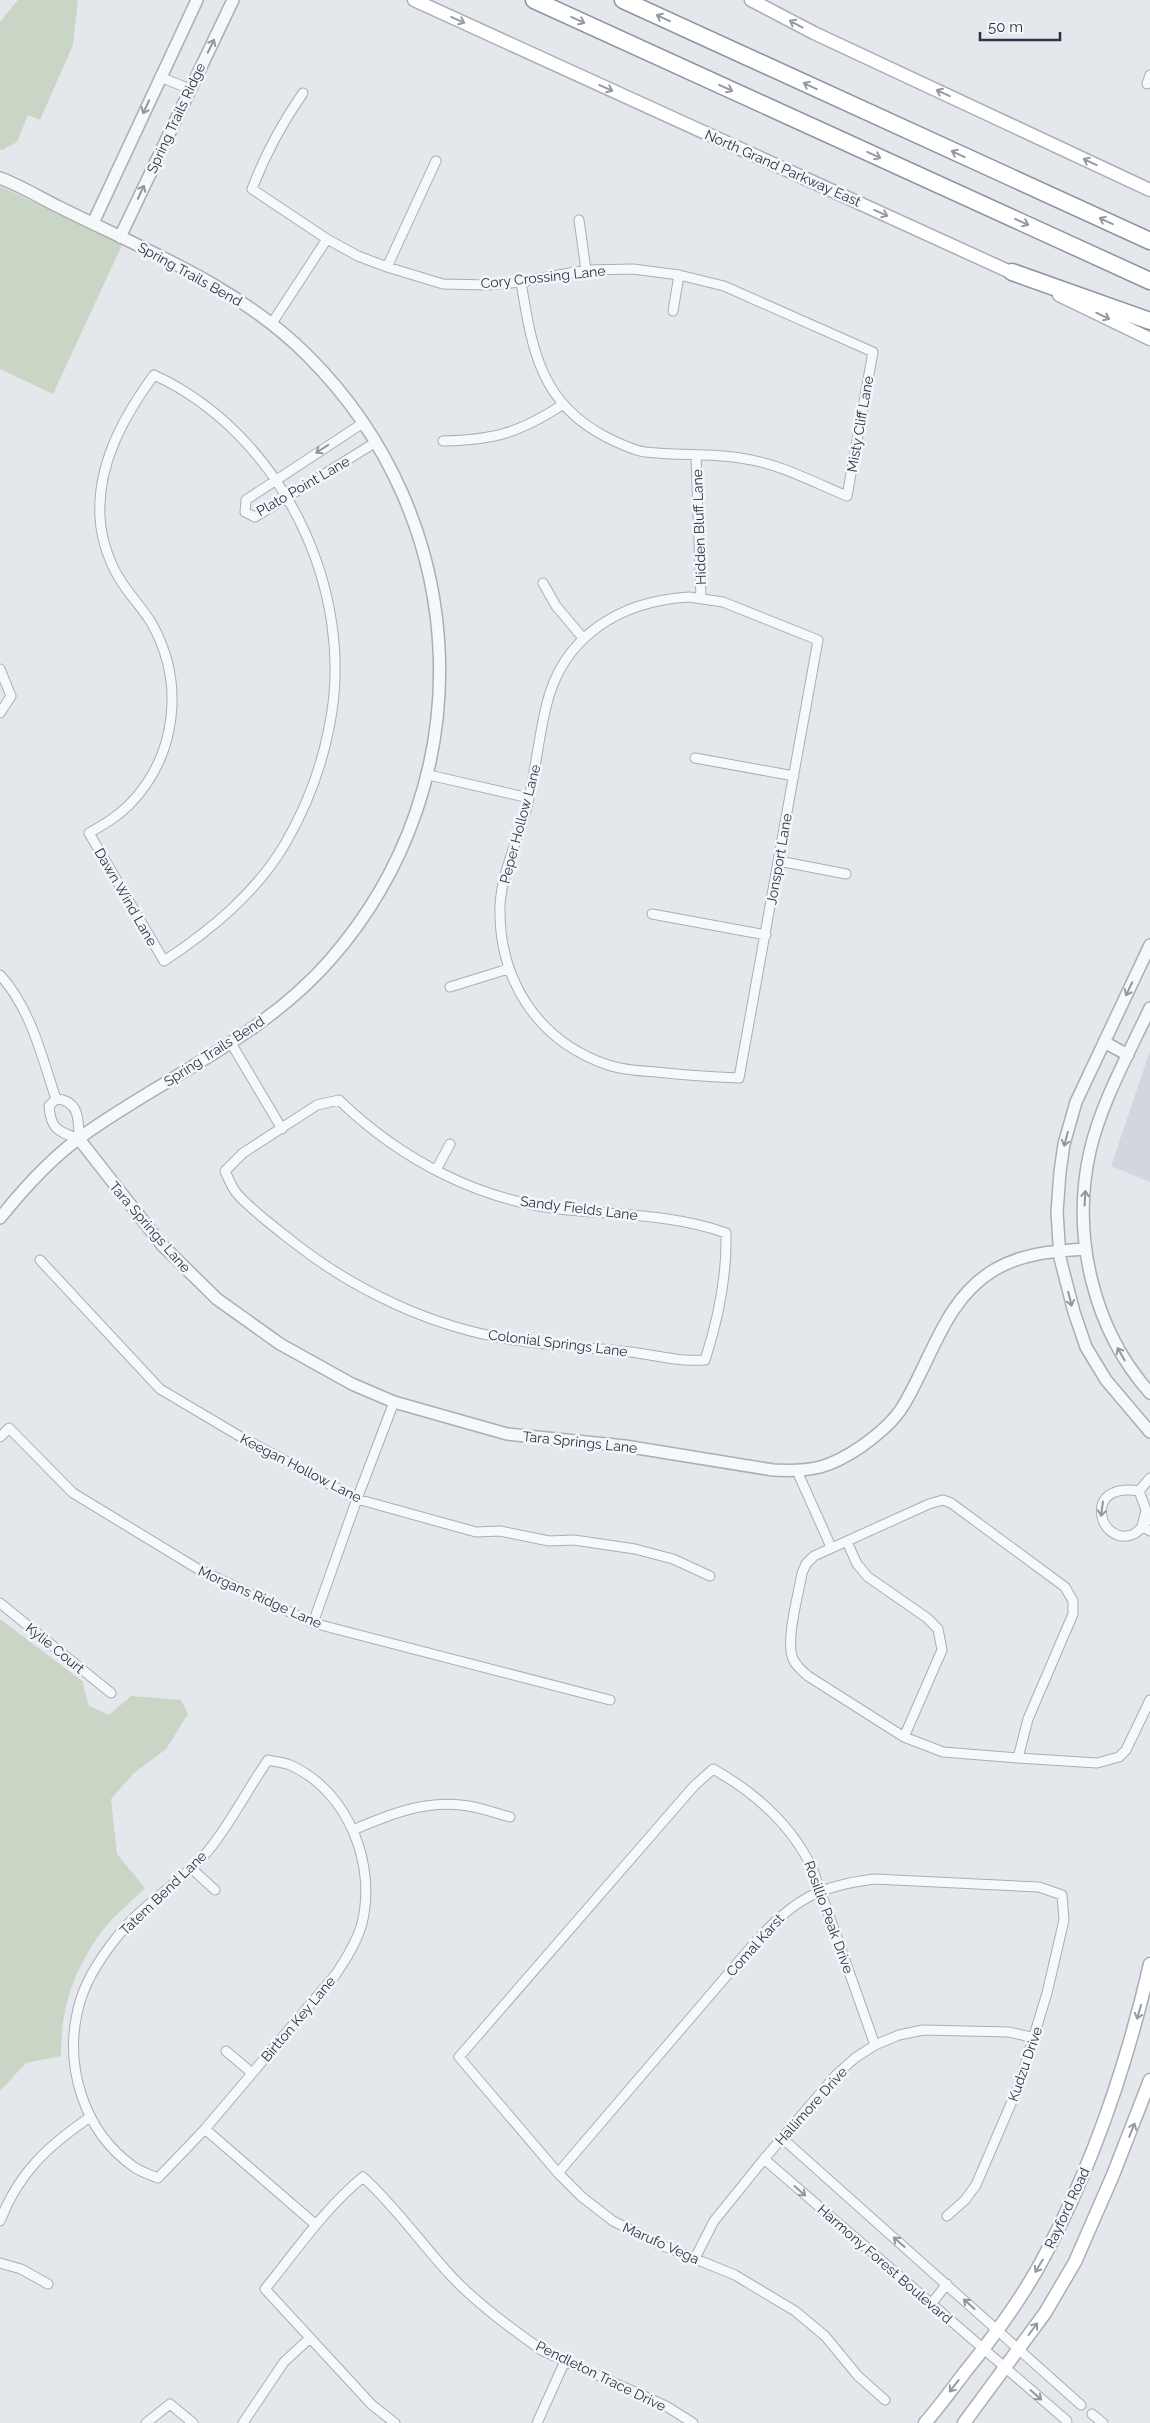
<svg xmlns="http://www.w3.org/2000/svg" width="1150" height="2423" font-family="Raleway,sans-serif">
	<rect width="100%" height="100%" fill="#e4e7ec"/>
	<!-- built -->
	<path fill="#d2d6de" d="M 1150,1051 L 1150,1182 L 1111,1166 Z"/>
	<!-- green -->
	<path fill="#c9d6c5" d="M 18,0 L 78,0 L 73,45 L 40,120 L 28,115 L 17,142 L 2,150 L 0,149 L 0,22 Z
		M 0,186 L 122,245 L 53,394 L 0,369 Z
		M 0,1619 L 82,1681 L 89,1706 L 109,1715 L 131,1696 L 181,1700 L 188,1714 L 166,1749 L 134,1773 L 111,1799 L 117,1854 L 145,1888 C 130,1903 111,1918 99,1935 C 72,1975 61,2008 61,2056 L 26,2063 L 0,2091 Z"/>
	<g fill="none" stroke-linecap="round" stroke-linejoin="round">
		<!-- minor casing -->
		<g stroke="#a9aeb7" stroke-width="11">
			<path id="minor" d="M 160,77 L 190,89
				M 1147,84 L 1150,75
				M 303,93 C 282,123 265,155 252,189 L 327,239 L 358,256 L 387,267 L 443,284 L 488,285 L 521,282 L 586,270 L 633,269 L 679,275 L 724,286 L 873,352 L 847,496 C 811,481 778,463 740,458 C 709,453 677,456 645,452 C 632,450 618,443 606,437 C 540,403 532,349 521,282
				M 579,220 L 586,270
				M 387,267 L 436,161
				M 673,311 L 679,275
				M 272,323 L 327,239
				M 154,375 C 281,433 358,591 329,728 C 321,769 306,808 285,844 C 256,893 211,930 164,961 L 89,833 C 103,825 117,817 129,805 C 177,756 185,683 152,624 C 144,610 132,598 123,584 C 110,566 101,539 100,517 C 97,464 124,416 154,375 Z
				M 363,423 L 246,500 L 245,512 L 255,517 L 376,442
				M 443,441 C 494,440 519,433 562,405
				M 696,456 L 701,598
				M 543,583 L 556,606 L 583,638
				M 689,597 L 723,602 L 818,640 L 739,1078 C 711,1077 684,1075 656,1072 C 641,1071 622,1070 608,1065 C 537,1041 498,979 500,905 C 502,872 518,840 527,807 C 535,774 538,741 546,707 C 562,637 619,601 689,597 Z
				M 0,669 L 11,696 L 0,713
				M 695,758 L 794,776
				M 429,775 L 529,798
				M 779,861 L 846,874
				M 652,914 L 766,935
				M 0,975 C 31,1009 42,1057 56,1099
				M 450,987 L 508,969
				M 231,1043 L 282,1129
				M 56,1099 C 79,1100 79,1120 79,1139 C 58,1131 51,1130 49,1106 Z
				M 339,1100 C 401,1160 481,1202 568,1210 C 621,1215 676,1215 726,1233 C 727,1275 718,1320 705,1360 C 679,1362 656,1355 630,1352 C 592,1347 552,1346 514,1340 C 434,1328 355,1291 292,1241 C 278,1230 245,1205 235,1191 C 231,1185 228,1178 225,1171 L 243,1153 L 317,1105 Z
				M 436,1170 L 450,1144
				M 40,1260 L 160,1389 L 241,1437 L 357,1499 L 476,1532 L 500,1531 L 549,1541 L 574,1540 L 635,1549 L 673,1559 L 710,1576
				M 0,1437 L 9,1428 L 73,1493 L 198,1569 L 313,1623 L 610,1700
				M 797,1471 L 831,1547
				M 1139,1491 C 1080,1481 1100,1549 1134,1534 C 1141,1530 1146,1522 1150,1516
				M 1139,1491 L 1146,1510 L 1142,1526 L 1150,1531
				M 1139,1491 L 1150,1478
				M 847,1542 L 857,1564 L 868,1577 L 927,1618 L 938,1629 L 942,1650 L 904,1737
				M 0,1603 L 111,1693
				M 313,1623 L 357,1499 L 394,1402
				M 1018,1758 L 1028,1719 L 1073,1614 L 1073,1601 L 1065,1587 L 951,1503 L 943,1500 L 929,1504 L 814,1556 L 806,1564 L 802,1573 C 799,1593 785,1640 793,1659 C 796,1666 802,1671 808,1676 L 904,1737 L 943,1752 L 1018,1758 L 1097,1763 L 1119,1757 L 1126,1750 L 1150,1700
				M 268,1760 C 275,1762 283,1762 290,1765 C 349,1791 378,1867 361,1927 C 355,1945 346,1959 336,1974 L 205,2129 L 158,2178 C 151,2175 141,2172 134,2167 C 84,2132 64,2067 78,2009 C 84,1983 100,1958 117,1937 C 142,1904 181,1883 208,1851 C 231,1823 247,1790 268,1760 Z
				M 353,1830 C 388,1815 422,1801 461,1805 C 477,1806 494,1813 510,1817
				M 191,1868 L 215,1890
				M 875,2045 L 813,1870 C 792,1825 756,1793 713,1769 L 694,1786 L 459,2057 L 558,2173 L 582,2197 L 613,2221 L 661,2245 L 735,2275 L 795,2311 L 825,2336 L 858,2376 L 885,2400
				M 226,2051 L 252,2073
				M 205,2129 L 316,2225
				M 782,2138 L 1081,2405
				M 764,2159 L 1067,2421
				M 558,2173 L 758,1939 C 795,1899 819,1886 874,1879 L 1039,1887 L 1062,1895 L 1064,1920 L 1047,1993 L 1019,2085 L 976,2185 L 965,2200 L 947,2216
				M 0,2221 C 19,2172 48,2146 90,2117
				M 695,2258 L 714,2221 L 764,2159 L 836,2075 L 855,2058 L 875,2045 L 899,2035 L 923,2030 L 1009,2032 L 1035,2038
				M 0,2263 L 21,2269 L 48,2284
				M 931,2304 L 947,2284
				M 1092,2414 L 1103,2423
				M 146,2423 L 170,2404 L 193,2423
				M 243,2423 L 284,2362 L 310,2338
				M 395,2423 L 372,2405 L 265,2289 C 296,2251 325,2208 363,2177 C 397,2208 422,2245 453,2278 C 479,2305 512,2329 543,2351 L 666,2406 L 693,2423
				M 537,2423 L 565,2361"/>
		</g>
		<!-- tertiary casing -->
		<g stroke="#a9aeb7" stroke-width="14">
			<path id="tertiary" d="M 0,178 C 21,186 39,197 59,207 C 145,250 238,286 307,355 C 474,521 485,783 330,960 C 262,1038 164,1077 82,1136 C 50,1159 24,1188 0,1218
				M 93,223 L 197,0
				M 120,237 L 233,0
				M 1150,945 L 1076,1102 L 1064,1144 L 1060,1172 L 1057,1212 L 1060,1258 L 1074,1312 L 1086,1347 L 1106,1380 L 1150,1432
				M 1150,1008 C 1129,1053 1101,1103 1090,1151 C 1071,1235 1093,1329 1150,1393
				M 1104,1042 L 1128,1055
				M 79,1139 L 162,1245 L 217,1299 L 280,1344 L 352,1384 L 394,1402 L 507,1434 L 625,1446 L 773,1470 C 812,1472 830,1468 862,1446 C 876,1436 894,1421 903,1406 C 932,1359 944,1300 994,1270 C 1023,1253 1054,1251 1086,1249"/>
		</g>
		<!-- secondary casing -->
		<g stroke="#a9aeb7" stroke-width="15">
			<path id="secondary" d="M 414,0 L 1019,276
				M 751,0 L 814,33 L 1150,190
				M 1059,295 L 1150,339
				M 925,2423 C 939,2407 952,2389 965,2372 C 995,2335 1024,2296 1046,2253 C 1094,2162 1127,2064 1150,1964
				M 964,2423 L 1045,2313 L 1075,2262 L 1113,2175 L 1150,2080"/>
		</g>
		<!-- motorway casing -->
		<g stroke="#8b94a3" stroke-width="19">
			<path id="motorway" d="M 534,0 L 1150,281
				M 623,0 L 1150,241
				M 1012,272 L 1150,321"/>
		</g>
		<!-- minor -->
		<use href="#minor" stroke="#f7f8fa" stroke-width="9"/>
		<!-- tertiary -->
		<use href="#tertiary" stroke="#f7f8fa" stroke-width="11"/>
		<!-- secondary -->
		<use href="#secondary" stroke="#fff" stroke-width="12"/>
		<!-- motorway -->
		<use href="#motorway" stroke="#fff" stroke-width="16"/>
	</g>
	<!-- one-way arrows -->
	<defs><path id="oneway-shaft" d="M-6 0H5M1.5-3L5.5 0L1.5 3" fill="none" stroke-width="1.6" stroke-linecap="round" stroke-linejoin="round" transform="scale(1.25)"/></defs>
	<g stroke="#959aa2">
		<use href="#oneway-shaft" transform="translate(663 18) rotate(-155)"/>
		<use href="#oneway-shaft" transform="translate(458 20) rotate(24)"/>
		<use href="#oneway-shaft" transform="translate(578 20) rotate(25)"/>
		<use href="#oneway-shaft" transform="translate(796 24) rotate(-152)"/>
		<use href="#oneway-shaft" transform="translate(810 86) rotate(-155)"/>
		<use href="#oneway-shaft" transform="translate(606 88) rotate(24)"/>
		<use href="#oneway-shaft" transform="translate(726 88) rotate(25)"/>
		<use href="#oneway-shaft" transform="translate(943 93) rotate(-155)"/>
		<use href="#oneway-shaft" transform="translate(958 154) rotate(-155)"/>
		<use href="#oneway-shaft" transform="translate(874 155) rotate(25)"/>
		<use href="#oneway-shaft" transform="translate(1090 162) rotate(-155)"/>
		<use href="#oneway-shaft" transform="translate(881 213) rotate(24)"/>
		<use href="#oneway-shaft" transform="translate(1106 221) rotate(-155)"/>
		<use href="#oneway-shaft" transform="translate(1022 222) rotate(24)"/>
		<use href="#oneway-shaft" transform="translate(1103 316) rotate(26)"/>
		<use href="#oneway-shaft" transform="translate(1139 2012) rotate(106)"/>
		<use href="#oneway-shaft" transform="translate(1132 2130) rotate(-68)"/>
		<use href="#oneway-shaft" transform="translate(1039 2266) rotate(121)"/>
		<use href="#oneway-shaft" transform="translate(1033 2329) rotate(-53)"/>
		<use href="#oneway-shaft" transform="translate(954 2386) rotate(128)"/>
	</g>
	<g stroke="#9196a0">
		<use href="#oneway-shaft" transform="translate(211 46) rotate(-64)"/>
		<use href="#oneway-shaft" transform="translate(146 107) rotate(115)"/>
		<use href="#oneway-shaft" transform="translate(141 192) rotate(-65)"/>
		<use href="#oneway-shaft" transform="translate(322 449) rotate(147)"/>
		<use href="#oneway-shaft" transform="translate(1129 989) rotate(115)"/>
		<use href="#oneway-shaft" transform="translate(1066 1139) rotate(105)"/>
		<use href="#oneway-shaft" transform="translate(1085 1198) rotate(-87)"/>
		<use href="#oneway-shaft" transform="translate(1070 1299) rotate(76)"/>
		<use href="#oneway-shaft" transform="translate(1121 1354) rotate(-120)"/>
		<use href="#oneway-shaft" transform="translate(1102 1509) rotate(97)"/>
		<use href="#oneway-shaft" transform="translate(800 2191) rotate(41)"/>
		<use href="#oneway-shaft" transform="translate(899 2242) rotate(-139)"/>
		<use href="#oneway-shaft" transform="translate(969 2304) rotate(-138)"/>
		<use href="#oneway-shaft" transform="translate(1036 2395) rotate(41)"/>
	</g>
	<g text-anchor="middle" stroke-width="5" stroke-linejoin="round" paint-order="stroke">
		<!-- street labels -->
		<g font-size="14" fill="#2b3445" stroke="#f4f6f9">
			<text transform="translate(176 118) rotate(-65)" y="5">Spring Trails Ridge</text>
			<text transform="translate(783 168) rotate(24)" y="5">North Grand Parkway East</text>
			<text transform="translate(190 274) rotate(29)" y="5">Spring Trails Bend</text>
			<text transform="translate(543 277) rotate(-6)" y="5">Cory Crossing Lane</text>
			<text transform="translate(860 424) rotate(-80)" y="5">Misty Cliff Lane</text>
			<text transform="translate(303 486) rotate(-30)" y="5">Plato Point Lane</text>
			<text transform="translate(699 527) rotate(-92)" y="5">Hidden Bluff Lane</text>
			<text transform="translate(520 824) rotate(-75)" y="5">Peper Hollow Lane</text>
			<text transform="translate(779 859) rotate(-80)" y="5">Jonsport Lane</text>
			<text transform="translate(126 897) rotate(60)" y="5">Dawn Wind Lane</text>
			<text transform="translate(214 1051) rotate(-33)" y="5">Spring Trails Bend</text>
			<text transform="translate(579 1208) rotate(7)" y="5">Sandy Fields Lane</text>
			<text transform="translate(150 1227) rotate(49)" y="5">Tara Springs Lane</text>
			<text transform="translate(558 1343) rotate(7)" y="5">Colonial Springs Lane</text>
			<text transform="translate(580 1442) rotate(6)" y="5">Tara Springs Lane</text>
			<text transform="translate(301 1468) rotate(27)" y="5">Keegan Hollow Lane</text>
			<text transform="translate(260 1597) rotate(24)" y="5">Morgans Ridge Lane</text>
			<text transform="translate(55 1648) rotate(39)" y="5">Kylie Court</text>
			<text transform="translate(163 1893) rotate(-44)" y="5">Tatem Bend Lane</text>
			<text transform="translate(829 1917) rotate(70)" y="5">Rosillio Peak Drive</text>
			<text transform="translate(755 1945) rotate(-48)" y="5">Comal Karst</text>
			<text transform="translate(298 2019) rotate(-50)" y="5">Birtton Key Lane</text>
			<text transform="translate(1025 2064) rotate(-71)" y="5">Kudzu Drive</text>
			<text transform="translate(811 2106) rotate(-48)" y="5">Hallimore Drive</text>
			<text transform="translate(1067 2208) rotate(-65)" y="5">Rayford Road</text>
			<text transform="translate(661 2243) rotate(24)" y="5">Marufo Vega</text>
			<text transform="translate(885 2264) rotate(41)" y="5">Harmony Forest Boulevard</text>
			<text transform="translate(601 2376) rotate(26)" y="5">Pendleton Trace Drive</text>
		</g>
	</g>
	<!-- scale -->
	<path d="M980 32v8h80v-8" fill="none" stroke="#2b3445" stroke-width="2.5"/>
	<text x="988" y="32" font-size="15" fill="#2b3445" stroke="#f4f6f9" stroke-width="4" paint-order="stroke">50 m</text>
</svg>
